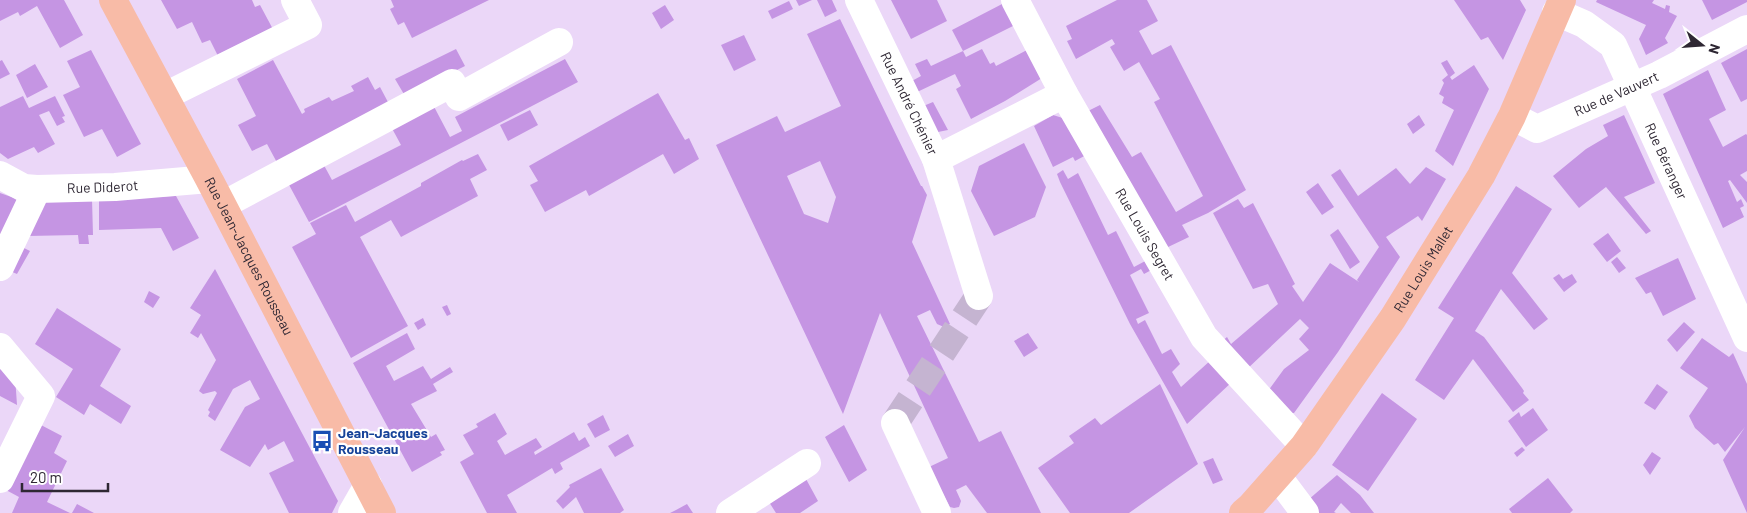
<svg xmlns="http://www.w3.org/2000/svg" width="1747" height="513" font-family="Barlow,sans-serif">
	<rect width="100%" height="100%" fill="#ebd7f8"/>
	<!-- building -->
	<path fill="#c595e3" fill-rule="evenodd" d="M 0,0 L 64,0 L 83,35 L 60,48 L 37,6 L 20,16 L 18,12 L 0,21 Z
		M 161,0 L 252,0 L 255,7 L 260,5 L 275,33 L 221,62 L 210,40 L 202,43 L 192,22 L 177,29 Z
		M 391,0 L 489,0 L 412,38 L 404,22 L 398,25 L 390,9 L 394,7 Z
		M 796,0 L 812,0 L 799,6 Z
		M 817,0 L 832,0 L 837,11 L 825,17 Z
		M 891,0 L 937,0 L 947,21 L 911,39 Z
		M 1117,0 L 1147,0 L 1158,21 L 1139,31 L 1152,55 L 1171,45 L 1246,190 L 1208,213 L 1182,225 L 1189,237 L 1166,248 L 1086,112 L 1100,105 L 1132,157 L 1141,152 L 1176,212 L 1203,196 L 1154,102 L 1160,99 L 1139,62 L 1124,71 L 1110,47 L 1115,44 L 1112,39 L 1076,59 L 1067,41 L 1072,39 L 1066,26 Z
		M 1454,0 L 1520,0 L 1526,10 L 1503,60 L 1488,37 L 1481,40 Z
		M 1597,0 L 1654,0 L 1652,3 L 1665,9 L 1666,5 L 1670,6 L 1669,12 L 1677,16 L 1665,38 L 1668,43 L 1646,55 L 1639,39 L 1646,25 L 1596,2 Z
		M 1702,0 L 1747,0 L 1747,2 L 1712,20 Z
		M 789,1 L 793,9 L 772,19 L 768,11 Z
		M 1004,3 L 1015,25 L 963,51 L 952,30 Z
		M 665,5 L 674,20 L 661,29 L 652,13 Z
		M 840,19 L 921,186 L 922,186 L 927,195 L 912,242 L 950,324 L 944,327 L 937,324 L 930,310 L 917,316 L 979,442 L 1001,431 L 1041,513 L 987,513 L 966,485 L 956,490 L 961,501 L 959,507 L 954,508 L 950,507 L 929,467 L 948,458 L 880,313 L 843,414 L 716,145 L 777,116 L 785,132 L 841,106 L 807,34 ZM 820,161 L 836,197 L 828,223 L 804,214 L 787,176 Z
		M 744,35 L 756,60 L 734,71 L 721,45 Z
		M 456,49 L 465,66 L 405,96 L 395,79 Z
		M 982,49 L 990,64 L 994,62 L 996,66 L 1027,50 L 1042,78 L 1005,101 L 971,119 L 956,89 L 961,86 L 955,74 L 915,93 L 910,82 L 921,76 L 915,64 L 927,59 L 931,66 L 963,51 L 966,57 Z
		M 1747,49 L 1747,99 L 1741,102 L 1721,63 Z
		M 91,50 L 141,144 L 117,157 L 102,129 L 84,137 L 63,95 L 80,87 L 67,61 Z
		M 565,59 L 578,82 L 309,222 L 267,144 L 252,151 L 238,125 L 256,116 L 237,79 L 273,60 L 302,114 L 305,112 L 304,109 L 329,97 L 332,101 L 354,91 L 351,86 L 368,77 L 375,90 L 380,87 L 389,104 L 320,158 L 332,180 L 401,145 L 388,121 L 430,99 L 450,137 L 462,131 L 455,117 Z
		M 2,60 L 10,74 L 0,79 L 0,61 Z
		M 1447,60 L 1455,73 L 1450,77 L 1452,80 L 1474,65 L 1489,89 L 1453,166 L 1435,151 L 1454,110 L 1442,103 L 1444,97 L 1439,94 L 1444,83 L 1442,80 L 1448,75 L 1441,63 Z
		M 35,64 L 48,87 L 27,98 L 16,75 Z
		M 1708,70 L 1726,110 L 1709,119 L 1723,147 L 1746,134 L 1747,135 L 1747,171 L 1740,175 L 1747,182 L 1747,203 L 1730,180 L 1728,181 L 1737,202 L 1741,199 L 1744,206 L 1740,208 L 1744,217 L 1723,228 L 1663,94 Z
		M 658,93 L 685,140 L 689,138 L 699,159 L 674,174 L 663,154 L 589,196 L 586,190 L 545,212 L 530,185 L 538,181 L 529,166 Z
		M 23,96 L 29,108 L 55,96 L 65,116 L 62,117 L 65,122 L 57,126 L 49,111 L 39,115 L 55,144 L 38,153 L 34,147 L 8,159 L 0,153 L 0,107 Z
		M 933,102 L 948,130 L 938,132 L 932,129 L 921,107 Z
		M 530,110 L 538,125 L 508,141 L 500,125 Z
		M 1053,115 L 1069,120 L 1088,154 L 1075,161 L 1073,157 L 1053,167 L 1034,126 Z
		M 1419,115 L 1425,125 L 1413,134 L 1407,124 Z
		M 1624,115 L 1655,183 L 1624,197 L 1651,231 L 1646,234 L 1606,187 L 1579,208 L 1553,176 L 1586,149 L 1608,136 L 1603,125 Z
		M 1024,143 L 1046,187 L 1035,217 L 994,236 L 971,191 L 979,166 Z
		M 478,154 L 487,170 L 470,179 L 478,196 L 401,237 L 391,220 L 360,237 L 408,326 L 351,358 L 292,247 L 316,234 L 310,223 L 346,205 L 355,222 L 421,186 L 421,183 L 462,160 L 463,161 Z
		M 1426,167 L 1446,179 L 1422,221 L 1418,216 L 1386,237 L 1400,257 L 1338,352 L 1294,413 L 1289,413 L 1268,391 L 1284,369 L 1309,350 L 1299,339 L 1309,328 L 1300,319 L 1245,371 L 1221,342 L 1227,337 L 1231,344 L 1278,304 L 1268,284 L 1253,289 L 1213,213 L 1238,199 L 1244,208 L 1253,203 L 1295,284 L 1292,286 L 1303,302 L 1330,263 L 1359,282 L 1357,280 L 1379,247 L 1331,175 L 1340,169 L 1358,196 L 1396,168 L 1410,184 Z
		M 1063,170 L 1068,179 L 1078,173 L 1108,235 L 1116,231 L 1134,267 L 1149,259 L 1155,268 L 1144,274 L 1141,269 L 1130,275 L 1149,313 L 1136,319 L 1138,324 L 1145,320 L 1162,354 L 1171,349 L 1180,364 L 1172,372 L 1181,387 L 1211,360 L 1233,381 L 1187,424 L 1130,324 L 1060,182 L 1057,174 Z
		M 1318,183 L 1334,207 L 1322,215 L 1306,192 Z
		M 1516,186 L 1552,209 L 1512,273 L 1548,319 L 1534,330 L 1501,289 L 1475,331 L 1484,337 L 1522,388 L 1524,391 L 1523,393 L 1529,400 L 1513,412 L 1473,359 L 1444,400 L 1415,380 L 1454,318 L 1438,308 Z
		M 0,193 L 20,200 L 0,242 Z
		M 176,196 L 199,238 L 173,251 L 161,228 L 99,230 L 99,199 Z
		M 92,199 L 93,235 L 88,235 L 89,244 L 79,244 L 78,235 L 28,236 L 46,200 Z
		M 1338,229 L 1360,262 L 1350,269 L 1330,235 Z
		M 1608,233 L 1621,251 L 1607,262 L 1593,244 Z
		M 22,247 L 30,251 L 17,274 L 10,271 Z
		M 1617,257 L 1626,268 L 1619,273 L 1611,262 Z
		M 1678,258 L 1696,299 L 1663,316 L 1651,292 L 1646,294 L 1635,278 Z
		M 215,269 L 338,501 L 332,513 L 289,513 L 269,473 L 294,461 L 284,441 L 268,450 L 265,444 L 250,467 L 220,450 L 245,407 L 260,399 L 250,380 L 233,389 L 215,421 L 208,416 L 210,412 L 208,410 L 217,393 L 215,391 L 203,394 L 199,391 L 216,360 L 201,333 L 198,338 L 190,333 L 201,315 L 190,308 Z
		M 1559,274 L 1563,279 L 1572,274 L 1577,282 L 1564,292 L 1553,278 Z
		M 149,291 L 160,297 L 153,308 L 144,302 Z
		M 447,305 L 451,314 L 447,316 L 442,307 Z
		M 57,308 L 121,349 L 100,386 L 131,406 L 121,424 L 90,404 L 84,415 L 56,397 L 73,369 L 35,344 Z
		M 423,318 L 426,325 L 418,330 L 414,323 Z
		M 1684,322 L 1695,332 L 1677,352 L 1667,340 Z
		M 407,333 L 415,349 L 386,366 L 394,381 L 423,366 L 431,379 L 450,367 L 453,372 L 433,384 L 437,391 L 411,404 L 431,437 L 436,434 L 445,450 L 440,452 L 442,455 L 412,472 L 353,363 Z
		M 1028,333 L 1038,348 L 1024,357 L 1014,341 Z
		M 1702,338 L 1729,357 L 1733,353 L 1747,384 L 1747,513 L 1723,460 L 1745,427 L 1725,452 L 1718,443 L 1714,445 L 1695,428 L 1689,416 L 1708,388 L 1680,368 Z
		M 0,369 L 15,376 L 17,405 L 0,396 Z
		M 1160,384 L 1198,464 L 1129,513 L 1070,513 L 1038,468 L 1074,443 L 1069,436 L 1095,418 L 1101,425 Z
		M 1657,384 L 1668,392 L 1655,410 L 1644,403 Z
		M 1382,393 L 1417,419 L 1368,491 L 1332,465 Z
		M 1533,408 L 1548,430 L 1526,447 L 1508,421 L 1519,412 L 1521,417 Z
		M 495,413 L 507,434 L 497,441 L 505,455 L 536,438 L 542,447 L 534,452 L 535,455 L 574,432 L 579,441 L 585,437 L 590,446 L 560,463 L 563,469 L 555,474 L 552,468 L 507,495 L 517,513 L 487,513 L 460,462 L 474,454 L 463,435 L 478,427 L 476,424 Z
		M 603,415 L 610,430 L 595,438 L 587,424 Z
		M 41,425 L 62,436 L 54,453 L 67,461 L 47,502 L 70,513 L 12,513 L 19,497 L 6,490 Z
		M 844,425 L 867,470 L 849,482 L 825,437 Z
		M 628,434 L 634,446 L 615,457 L 608,446 Z
		M 1522,447 L 1525,450 L 1517,457 L 1514,453 Z
		M 1652,452 L 1661,458 L 1650,475 L 1643,465 Z
		M 1213,458 L 1223,480 L 1213,484 L 1203,462 Z
		M 601,468 L 624,510 L 620,513 L 584,513 L 576,497 L 563,509 L 556,501 L 570,487 L 569,485 Z
		M 1337,475 L 1360,495 L 1374,513 L 1351,513 L 1341,503 L 1334,512 L 1336,513 L 1312,513 L 1308,500 Z
		M 1548,478 L 1573,510 L 1570,513 L 1512,513 L 1509,509 Z
		M 806,479 L 818,501 L 800,513 L 776,513 L 769,502 Z
		M 77,504 L 94,513 L 72,513 Z
		M 687,504 L 693,513 L 670,513 L 676,510 Z"/>
	<g fill="none" stroke-linecap="round" stroke-linejoin="round">
		<!-- minor-tunnel -->
		<path stroke="#c5b4d1" stroke-width="28" stroke-dasharray="28 14" stroke-linecap="butt" d="M 895,423 L 979,296"/>
		<!-- minor -->
		<g stroke="#fff" stroke-width="28">
			<path id="s1" d="M 859,0 L 936,159 L 1064,94"/>
			<path id="s2" d="M 1015,0 L 1064,94 L 1204,337 L 1304,446"/>
			<path id="s3" d="M 1556,12 L 1584,24 L 1613,45 L 1747,338"/>
			<path d="M 165,96 L 308,25 L 295,0"/>
			<path id="s4" d="M 1512,116 L 1537,129 L 1659,75 L 1747,29"/>
			<path d="M 936,159 L 979,296"/>
			<path id="s5" d="M 0,175 L 24,188 L 37,189 L 115,187 L 209,179"/>
			<path d="M 223,205 L 452,83 L 459,97 L 559,42"/>
			<path d="M 0,267 L 37,189"/>
			<path d="M 0,347 L 41,396 L 0,479"/>
			<path d="M 895,423 L 937,513"/>
			<path d="M 1278,477 L 1305,513"/>
			<path d="M 352,513 L 368,485"/>
			<path d="M 730,513 L 807,463"/>
		</g>
		<!-- major -->
		<g stroke="#f8bba7" stroke-width="28">
			<path id="s6" d="M 113,0 L 209,179 L 382,513"/>
			<path id="s7" d="M 1243,513 L 1250,507 L 1304,446 L 1393,318 L 1481,176 L 1512,116 L 1562,0"/>
		</g>
	</g>
	<!-- icons -->
	<defs>
		<g id="bus-bare" transform="scale(1.725)"><path d="M-5-6H5V4H4V6H2V4H-2V6H-4V4H-5ZM-3.5-4V0h7V-4ZM-3.5 1.2v1.5H-2V1.2ZM2 1.2v1.5H3.5V1.2Z" fill="#1a4fb4" stroke="#fff" stroke-width="2.5" paint-order="stroke"/></g>
	</defs>
	<g fill-rule="evenodd">
		<use href="#bus-bare" x="322" y="441"/>
	</g>
	<g text-anchor="middle" stroke-width="4.5" stroke-linejoin="round" paint-order="stroke">
		<!-- street labels -->
		<g font-size="14" fill="#2e2733" stroke="#fff">
			<text dy="5" stroke="none"><textPath href="#s4" startOffset="115">Rue de Vauvert</textPath></text>
			<text dy="5" stroke="none"><textPath href="#s1" startOffset="115">Rue André Chénier</textPath></text>
			<text dy="5" stroke="none"><textPath href="#s3" startOffset="194">Rue Béranger</textPath></text>
			<text dy="5" stroke="none"><textPath href="#s5" startOffset="106">Rue Diderot</textPath></text>
			<text dy="5" stroke="none"><textPath href="#s2" startOffset="268">Rue Louis Segret</textPath></text>
			<text dy="5" stroke="none"><textPath href="#s6" startOffset="290">Rue Jean-Jacques Rousseau</textPath></text>
			<text dy="5" stroke="none"><textPath href="#s7" startOffset="304">Rue Louis Mallet</textPath></text>
		</g>
		<!-- transit labels -->
		<g font-size="14" font-weight="bold" fill="#164399" stroke="#fff" text-anchor="start">
			<text x="338" y="438">Jean-Jacques<tspan x="338" dy="16">Rousseau</tspan></text>
		</g>
	</g>
	<!-- north arrow -->
	<g transform="translate(1702 45) rotate(107)" stroke="#ffffff" stroke-width="4" paint-order="stroke">
	<path d="M0-4L9 19L0 12L-9 19Z" fill="#2e2733"/>
	<text y="-8" font-size="14" font-weight="bold" text-anchor="middle" fill="#2e2733">N</text>
	</g>
	<!-- scale -->
	<path d="M22 483v8h86v-8" fill="none" stroke="#2e2733" stroke-width="2.5"/>
	<text x="30" y="483" font-size="15" fill="#2e2733" stroke="#ffffff" stroke-width="4" paint-order="stroke">20 m</text>
</svg>
